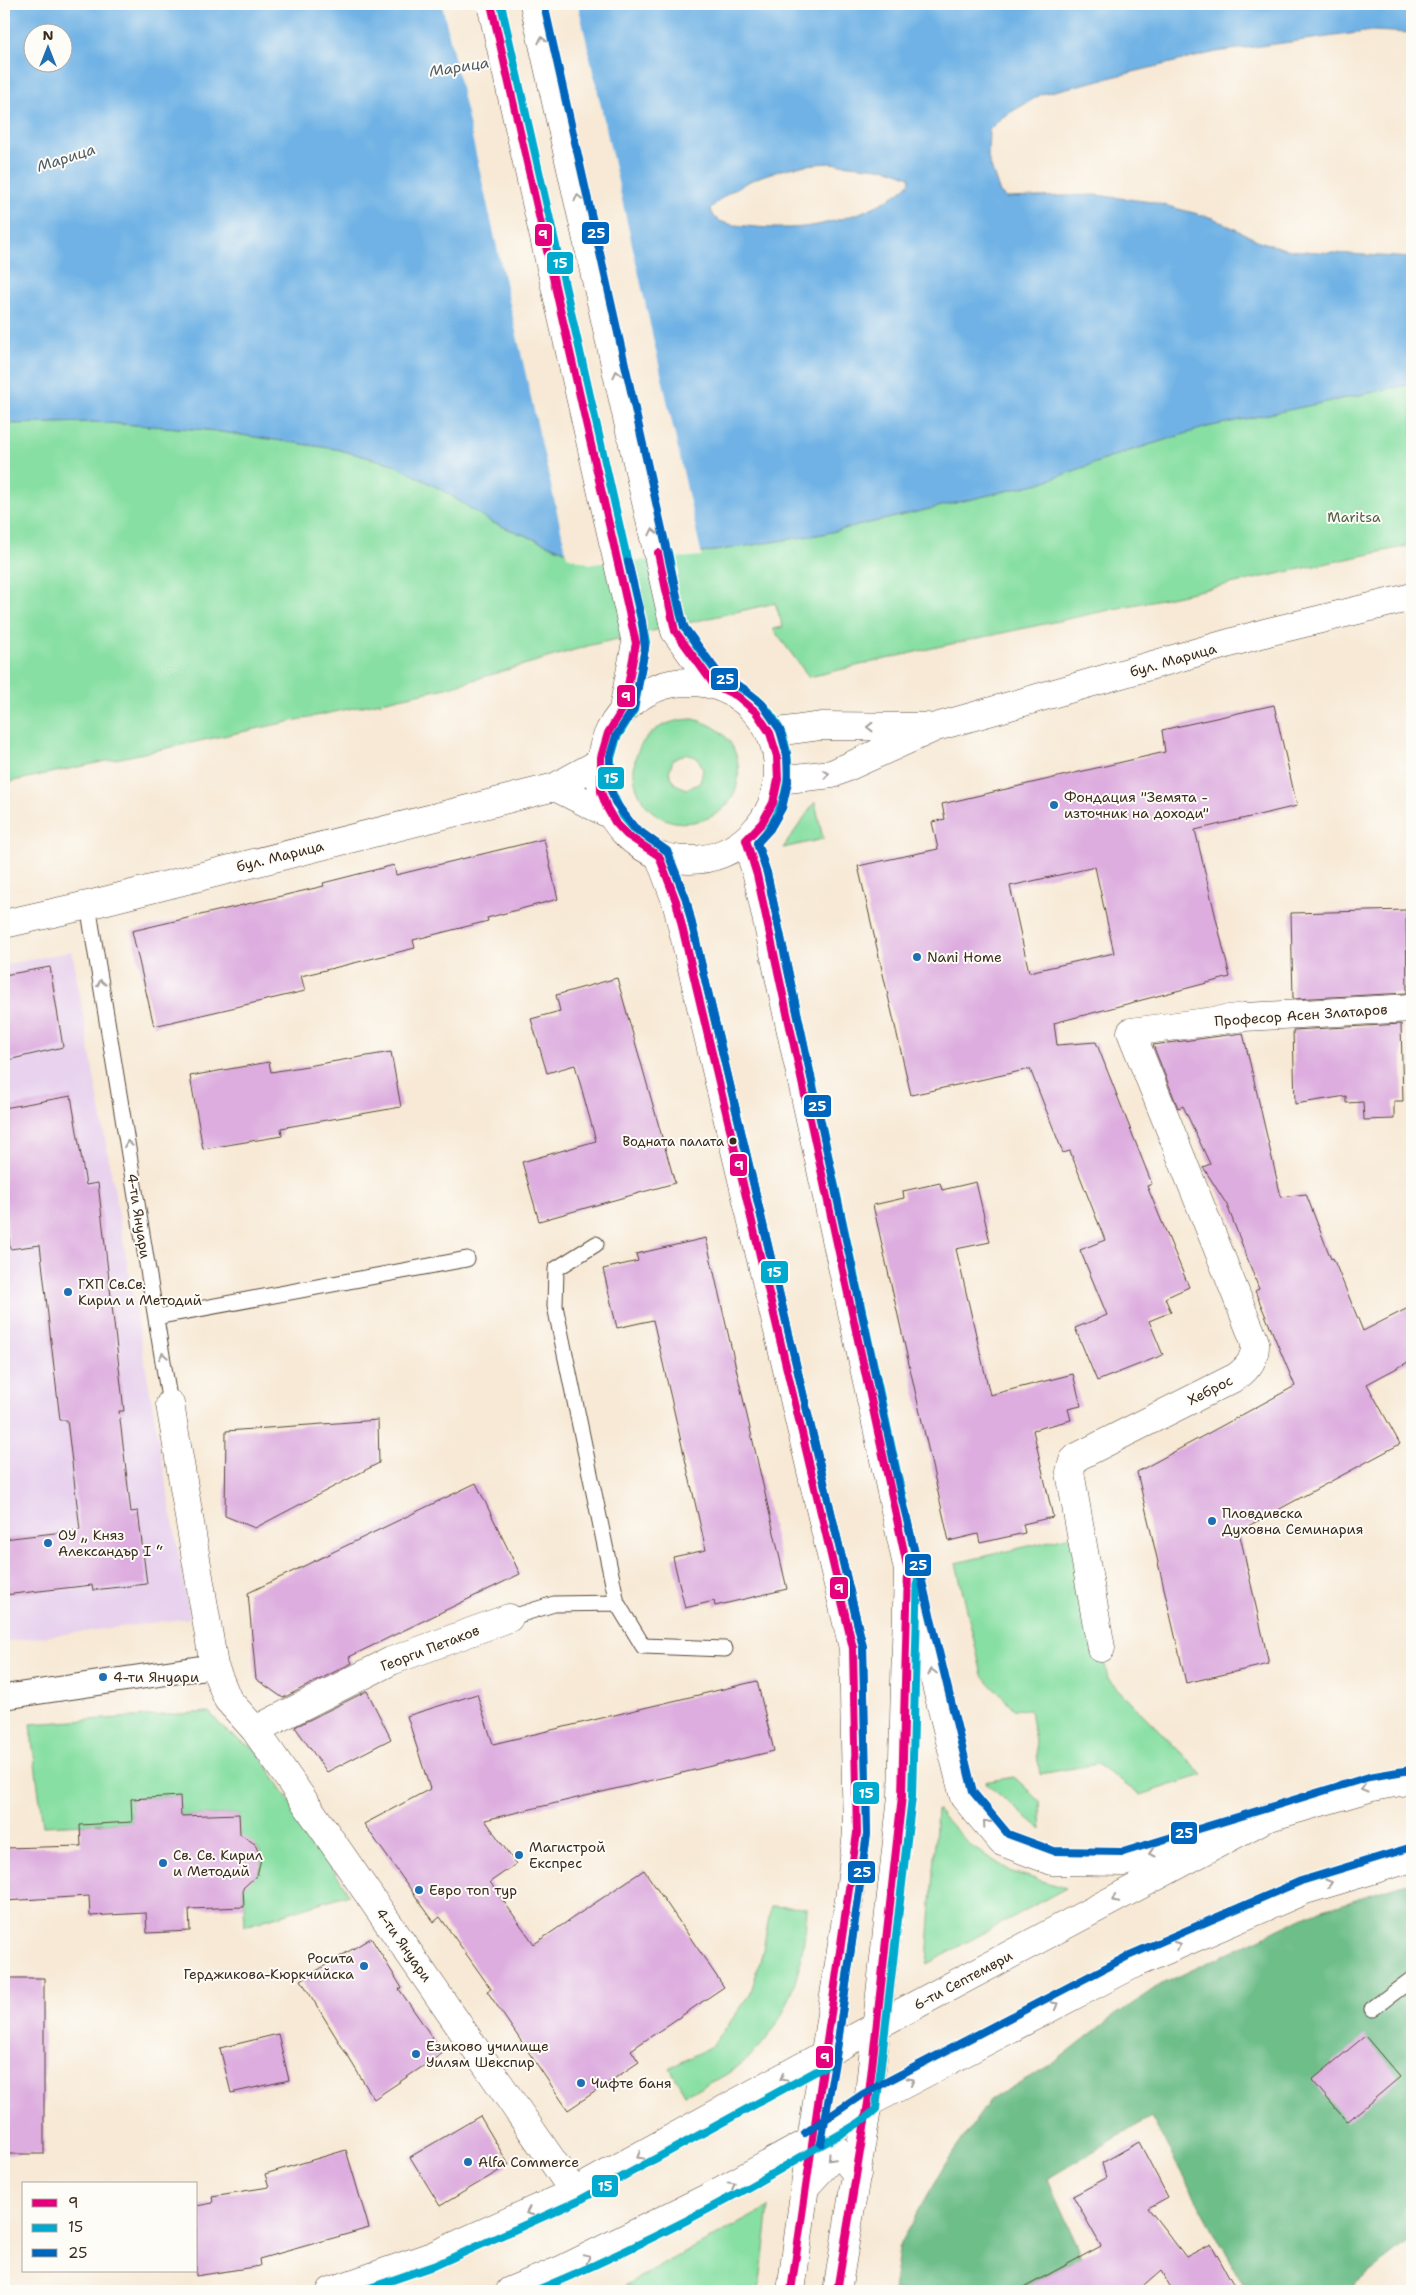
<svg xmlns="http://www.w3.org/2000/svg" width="1416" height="2295" font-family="'Shantell Sans',sans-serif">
	<rect width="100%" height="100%" fill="#fdfcf7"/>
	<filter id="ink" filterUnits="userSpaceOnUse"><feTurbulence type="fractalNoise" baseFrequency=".02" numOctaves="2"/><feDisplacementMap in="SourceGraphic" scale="10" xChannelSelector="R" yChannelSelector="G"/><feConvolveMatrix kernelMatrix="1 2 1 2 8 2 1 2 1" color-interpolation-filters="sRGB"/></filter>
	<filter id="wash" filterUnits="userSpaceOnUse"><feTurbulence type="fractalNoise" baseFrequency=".0096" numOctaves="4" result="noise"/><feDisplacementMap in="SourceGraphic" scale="20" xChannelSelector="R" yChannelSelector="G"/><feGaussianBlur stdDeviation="1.12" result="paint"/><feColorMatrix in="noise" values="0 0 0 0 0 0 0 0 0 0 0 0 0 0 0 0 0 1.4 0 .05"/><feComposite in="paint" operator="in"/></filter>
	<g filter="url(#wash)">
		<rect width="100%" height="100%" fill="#f7e9d5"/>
		<!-- built -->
		<path fill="#e8d2ee" d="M 72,951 L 190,1618 L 4,1642 L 4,965 Z"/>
		<!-- green -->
		<path fill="#87dfa3" stroke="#618460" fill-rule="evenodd" d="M 1412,384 L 1412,545 L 937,647 L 809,677 L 773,629 L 783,627 L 775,603 L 591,645 L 446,688 L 4,783 L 4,424 L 93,422 L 208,430 L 336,449 L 393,464 L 444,491 L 491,522 L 590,561 L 682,556 L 823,534 L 1040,483 L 1126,452 L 1207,427 Z
			M 693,719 C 704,722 715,726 723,734 C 740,750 743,778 732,798 C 725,810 712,818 698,821 C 625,838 603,722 693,719 ZM 685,754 L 698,758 L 703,770 L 700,783 L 687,789 L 675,784 L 669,772 L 673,760 Z
			M 815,802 L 823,839 L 783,848 Z
			M 1080,1534 L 1108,1679 L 1203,1775 L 1140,1795 L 1097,1764 L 1040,1774 L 1030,1710 L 1014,1709 L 982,1675 L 956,1563 Z
			M 209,1712 L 225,1730 L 258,1752 L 349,1894 L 245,1926 L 243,1884 C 269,1874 268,1844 240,1837 L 239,1814 L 181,1816 L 179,1796 L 131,1799 L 132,1822 L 43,1826 L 30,1724 Z
			M 1014,1777 L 1040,1801 L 1042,1830 L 984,1782 Z
			M 937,1810 L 972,1847 L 1012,1872 L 1066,1888 L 927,1964 Z
			M 771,1906 L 807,1908 C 803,1977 785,2042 720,2078 C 709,2084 697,2088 685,2094 L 670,2068 L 713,2045 L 750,1995 L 762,1955 Z
			M 769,2207 L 759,2291 L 642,2291 L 625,2285 Z"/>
		<!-- forest -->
		<path fill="#6dbe89" stroke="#547454" d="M 1412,1881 L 1412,2239 L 1346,2291 L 1247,2291 L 1151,2117 L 1047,2179 L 1082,2256 L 1018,2291 L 893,2291 L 900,2243 L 948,2160 L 990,2100 L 1055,2062 L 1107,2021 L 1158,1986 L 1315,1912 Z"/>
		<!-- water -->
		<path fill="#70b2e5" stroke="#566e82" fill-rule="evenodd" d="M 4,4 L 1412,4 L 1412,33 L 1372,31 L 1216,52 L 1042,94 L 1001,118 L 989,130 L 988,158 L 1000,193 L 1006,198 L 1095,195 L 1152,202 L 1213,218 L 1259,241 L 1288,250 L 1412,258 L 1412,384 L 1207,427 L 1126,452 L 1040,483 L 823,534 L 682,556 L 590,561 L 491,522 L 444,491 L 393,464 L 336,449 L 208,430 L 93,422 L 4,424 ZM 32,32 L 62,32 L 62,62 L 32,62 ZM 830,163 L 889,169 L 910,177 L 910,182 C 890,206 834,224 803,227 C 784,229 764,228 746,226 C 733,225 714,224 710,209 C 741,177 787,165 830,163 Z"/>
		<!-- pier -->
		<path fill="#f7e9d5" d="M 442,4 L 578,4 L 702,556 L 590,564 L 567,556 Z"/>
		<g id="blocks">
			<!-- building -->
			<path fill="#ddaddf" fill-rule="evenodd" d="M 1274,705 L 1297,806 L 1195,830 L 1230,977 L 1054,1023 L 1057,1045 L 1096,1042 L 1152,1184 L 1147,1186 L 1189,1287 L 1165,1298 L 1171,1312 L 1149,1321 L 1163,1355 L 1097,1381 L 1075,1328 L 1107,1315 L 1080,1250 L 1105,1240 L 1070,1151 L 1063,1153 L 1030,1069 L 911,1095 L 858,866 L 938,849 L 932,822 L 945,819 L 942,804 L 1165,752 L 1162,730 ZM 1095,867 L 1114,953 L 1029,972 L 1010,886 Z
				M 544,839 L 558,899 L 487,918 L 488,921 L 413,940 L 415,948 L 301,976 L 305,991 L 154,1026 L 132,931 L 324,886 L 323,883 L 394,865 L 396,875 Z
				M 1406,910 L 1407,993 L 1293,999 L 1291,913 Z
				M 50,967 L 63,1047 L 4,1061 L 4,975 Z
				M 617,978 L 675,1183 L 539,1221 L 522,1162 L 596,1141 L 575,1065 L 547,1073 L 531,1019 L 560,1011 L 556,995 Z
				M 1401,1024 L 1403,1101 L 1394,1101 L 1394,1119 L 1364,1120 L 1363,1102 L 1346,1103 L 1346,1096 L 1295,1104 L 1293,1030 Z
				M 1243,1033 L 1281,1197 L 1306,1194 L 1331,1259 L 1333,1258 L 1363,1331 L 1412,1306 L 1412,1360 L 1367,1384 L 1400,1444 L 1239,1531 L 1269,1664 L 1186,1683 L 1137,1472 L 1295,1386 L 1255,1291 L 1259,1289 L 1227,1205 L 1203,1167 L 1210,1164 L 1183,1106 L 1178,1108 L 1153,1045 Z
				M 391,1052 L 401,1107 L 281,1128 L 282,1136 L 203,1149 L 190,1076 L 269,1062 L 271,1072 Z
				M 71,1096 L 86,1185 L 98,1183 L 124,1411 L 119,1411 L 131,1512 L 138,1511 L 147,1584 L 93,1590 L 92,1585 L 4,1595 L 4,1539 L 80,1530 L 67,1420 L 60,1420 L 40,1245 L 10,1249 L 4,1190 L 4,1108 Z
				M 976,1182 L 990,1242 L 956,1249 L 990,1395 L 1073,1374 L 1081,1406 L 1068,1409 L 1071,1420 L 1033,1430 L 1053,1517 L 1023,1524 L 1025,1533 L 980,1543 L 978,1534 L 949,1541 L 873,1205 L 904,1198 L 903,1191 L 940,1183 L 942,1190 Z
				M 706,1238 L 787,1589 L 715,1606 L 714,1601 L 685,1608 L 673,1557 L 706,1550 L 653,1320 L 617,1328 L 603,1269 L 638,1261 L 636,1254 Z
				M 378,1420 L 379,1463 L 255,1528 L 225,1516 L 226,1431 Z
				M 476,1483 L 520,1574 L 349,1657 L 352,1663 L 283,1698 L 256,1679 L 248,1593 Z
				M 757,1681 L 774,1751 L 485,1820 L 516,1864 L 490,1882 L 534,1944 L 644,1870 L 724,1987 L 631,2050 L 639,2062 L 568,2110 L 487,1991 L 491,1989 L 440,1917 L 434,1922 L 364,1824 L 430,1789 L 407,1716 L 477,1694 L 493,1744 Z
				M 367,1691 L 391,1739 L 327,1772 L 295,1727 Z
				M 180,1796 L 181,1816 L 239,1814 L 240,1834 L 255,1844 L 261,1859 L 257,1875 L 243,1888 L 244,1907 L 189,1909 L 190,1931 L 147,1933 L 146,1913 L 90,1916 L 89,1896 L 4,1901 L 4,1848 L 81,1846 L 80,1825 L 132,1822 L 131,1799 Z
				M 371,1938 L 402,1988 L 399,1989 L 443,2053 L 374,2099 L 301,1980 Z
				M 4,1978 L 44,1978 L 44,2154 L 4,2154 Z
				M 278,2034 L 289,2080 L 231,2093 L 220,2048 Z
				M 1365,2036 L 1400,2077 L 1347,2122 L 1312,2080 Z
				M 480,2116 L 509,2165 L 440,2206 L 410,2157 Z
				M 1139,2142 L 1168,2197 L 1148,2208 L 1186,2257 L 1211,2244 L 1237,2291 L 1173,2291 L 1161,2271 L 1138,2291 L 1018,2291 L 1101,2246 L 1073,2196 L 1106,2178 L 1102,2163 Z
				M 346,2150 L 369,2228 L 259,2259 L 260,2266 L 196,2276 L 196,2206 L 213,2203 L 212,2196 L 269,2187 L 265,2174 Z"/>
		</g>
	</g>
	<g filter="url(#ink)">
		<use href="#blocks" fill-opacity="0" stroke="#574739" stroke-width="1"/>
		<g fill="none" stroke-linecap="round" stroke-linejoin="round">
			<!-- service casing -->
			<g stroke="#574739" stroke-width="17">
				<path id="service" d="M 88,905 L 170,1404
					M 596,1244 L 556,1269 L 555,1306 L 617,1603 L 643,1646 L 725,1649
					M 156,1317 L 467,1259
					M 509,1618 L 554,1604 L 617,1603
					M 1372,2009 L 1412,1979"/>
			</g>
			<!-- pedestrian casing -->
			<g stroke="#574739" stroke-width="26">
				<path id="pedestrian" d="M 4,1697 L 214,1666"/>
			</g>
			<!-- minor casing -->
			<g stroke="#574739" stroke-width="29">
				<path id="minor" d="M 170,1404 L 214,1666 L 228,1700 L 255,1730 L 574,2192
					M 1101,1648 L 1070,1472 L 1073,1461 L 1077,1457 L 1236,1377 C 1249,1368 1256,1358 1255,1342 L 1131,1032 L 1244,1017 L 1412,1008
					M 255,1730 L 391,1661 L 509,1618"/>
			</g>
			<!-- tertiary casing -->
			<g stroke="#574739" stroke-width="29">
				<path id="tertiary" d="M 770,733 L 821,726 L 927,727
					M 778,780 L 832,774 L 936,727 L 1268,632 L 1412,597
					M 555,787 L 609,814
					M 4,924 L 88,905 L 555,787 L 599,763"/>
			</g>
			<!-- secondary casing -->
			<g stroke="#574739" stroke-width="29">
				<path id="secondary" d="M 331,2291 L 432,2256 L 574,2192 L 878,2025 L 1266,1818 L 1372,1787 L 1412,1780
					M 510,2291 L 561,2270 L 707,2198 L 811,2141 L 868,2103 L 1134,1964 L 1305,1890 L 1412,1858"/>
			</g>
			<!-- primary casing -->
			<g stroke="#574739" stroke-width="29">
				<path id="primary" d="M 491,4 L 636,643 L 623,709
					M 534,4 L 675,631 L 714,685
					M600 771a89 89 0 1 1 178 0a89 89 0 1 1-178 0Z
					M 746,840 L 757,875 L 908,1570 L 902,1796 L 868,2103 L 837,2291
					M 659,856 L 676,901 L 853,1648 L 857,1833 L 849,1900 L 811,2141 L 791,2291
					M 917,1609 L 964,1797 L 1002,1842 L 1052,1861 L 1124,1862 L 1266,1818
					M 805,2187 L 838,2151 L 857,2174"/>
			</g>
			<!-- service -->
			<use href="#service" stroke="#fff" stroke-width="15"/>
			<!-- pedestrian -->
			<use href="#pedestrian" stroke="#fff" stroke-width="24"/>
			<!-- minor -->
			<use href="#minor" stroke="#fff" stroke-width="28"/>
			<!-- tertiary -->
			<use href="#tertiary" stroke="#fff" stroke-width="28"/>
			<!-- secondary -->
			<use href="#secondary" stroke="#fff" stroke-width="28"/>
			<!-- primary -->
			<use href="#primary" stroke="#fff" stroke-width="28"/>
			<!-- bus-1 casing -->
			<g stroke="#fdfcf7" stroke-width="11">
				<path id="bus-1" d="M 491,4 L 636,643 L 624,707 L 608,733 L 601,757 L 601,792 L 607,808 L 615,822 L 627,835 L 659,856 L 676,901 L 853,1648 L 857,1833 L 791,2291
					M 658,553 L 675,631 L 714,685 L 737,696 L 756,712 L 770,733 L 777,756 L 778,780 L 773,803 L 762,823 L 746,840
					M 746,840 L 757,875 L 908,1570 L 902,1796 L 868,2103 L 837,2291"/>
			</g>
			<!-- bus-2 casing -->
			<g stroke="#fdfcf7" stroke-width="11">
				<path id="bus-2" d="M 361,2291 L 436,2265 L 578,2201 L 833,2062 L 836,2056 L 867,1834 L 863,1647 L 686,899 L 667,851 L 633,828 L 623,816 L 611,790 L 611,758 L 617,737 L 634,710 L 646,642 L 501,4
					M 535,2291 C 628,2252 719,2206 806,2154 C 827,2141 859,2126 876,2109 L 912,1797 L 918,1569 L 767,873 L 757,843 C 793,804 801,746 763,705 C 751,692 737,687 722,678 C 717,675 687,633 684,626 C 676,605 673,575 668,552"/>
			</g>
			<!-- bus-3 casing -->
			<g stroke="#fdfcf7" stroke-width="11">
				<path id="bus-3" d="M 544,4 L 684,627 L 721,677 L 743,688 L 762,704 L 780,730 L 787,755 L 788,782 L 782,808 L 770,829 L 757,843 L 767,873 L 900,1491 L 973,1792 L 1008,1834 L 1054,1851 L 1123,1852 L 1369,1777 L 1410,1770
					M 628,562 L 642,621 L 645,648 L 634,708 L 616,736 L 610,756 L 610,788 L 615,802 L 634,827 L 667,851 L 686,899 L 863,1647 L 867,1834 L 836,2056 L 821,2143
					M 805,2133 L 863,2094 L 1130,1955 L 1301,1881 L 1409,1848"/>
			</g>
			<!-- bus-1 -->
			<use href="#bus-1" stroke="#e5007d" stroke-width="8"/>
			<!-- bus-2 -->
			<use href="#bus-2" stroke="#00a9ce" stroke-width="8"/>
			<!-- bus-3 -->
			<use href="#bus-3" stroke="#0065bd" stroke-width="8"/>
		</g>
		<!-- one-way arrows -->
		<defs><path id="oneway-chevron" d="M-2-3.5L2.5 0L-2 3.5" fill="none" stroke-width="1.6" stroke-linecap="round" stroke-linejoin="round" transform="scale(1.25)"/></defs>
		<g stroke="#a79f9a">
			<use href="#oneway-chevron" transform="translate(542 40) rotate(-103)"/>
			<use href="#oneway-chevron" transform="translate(578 198) rotate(-103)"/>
			<use href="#oneway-chevron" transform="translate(617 374) rotate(-103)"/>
			<use href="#oneway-chevron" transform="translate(653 532) rotate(-103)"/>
			<use href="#oneway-chevron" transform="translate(870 727) rotate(180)"/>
			<use href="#oneway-chevron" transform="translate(826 774) rotate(-10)"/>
			<use href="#oneway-chevron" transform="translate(101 983) rotate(-99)"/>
			<use href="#oneway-chevron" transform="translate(128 1144) rotate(-99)"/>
			<use href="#oneway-chevron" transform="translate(163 1356) rotate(-99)"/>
			<use href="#oneway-chevron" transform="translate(932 1672) rotate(-103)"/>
			<use href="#oneway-chevron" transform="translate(1364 1789) rotate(164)"/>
			<use href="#oneway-chevron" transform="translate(986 1823) rotate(-131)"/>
			<use href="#oneway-chevron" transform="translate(1152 1853) rotate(163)"/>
			<use href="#oneway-chevron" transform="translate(1329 1883) rotate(-17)"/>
			<use href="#oneway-chevron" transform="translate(1115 1899) rotate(152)"/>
			<use href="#oneway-chevron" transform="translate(1178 1945) rotate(-23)"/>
			<use href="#oneway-chevron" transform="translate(1055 2005) rotate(-28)"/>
			<use href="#oneway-chevron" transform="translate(783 2078) rotate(151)"/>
			<use href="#oneway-chevron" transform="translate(911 2081) rotate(-28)"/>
			<use href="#oneway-chevron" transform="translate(640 2156) rotate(151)"/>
			<use href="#oneway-chevron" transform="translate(831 2158) rotate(133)"/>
			<use href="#oneway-chevron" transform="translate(732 2185) rotate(-29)"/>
			<use href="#oneway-chevron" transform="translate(529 2212) rotate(156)"/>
			<use href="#oneway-chevron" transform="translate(587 2258) rotate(-26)"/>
		</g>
	</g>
	<!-- markers -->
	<g fill="#1f6fb2" stroke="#fdfcf7" stroke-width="2">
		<circle cx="1054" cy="805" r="5"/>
		<circle cx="917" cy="957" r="5"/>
		<circle cx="68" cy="1292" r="5"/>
		<circle cx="1212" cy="1521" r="5"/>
		<circle cx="48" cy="1543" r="5"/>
		<circle cx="103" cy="1677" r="5"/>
		<circle cx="519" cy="1855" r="5"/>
		<circle cx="163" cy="1863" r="5"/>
		<circle cx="419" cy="1890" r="5"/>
		<circle cx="364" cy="1966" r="5"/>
		<circle cx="416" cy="2054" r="5"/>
		<circle cx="581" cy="2083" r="5"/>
		<circle cx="468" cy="2162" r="5"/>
	</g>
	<circle fill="#3b2a1e" stroke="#fdfcf7" stroke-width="2" cx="733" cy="1141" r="4.5"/>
	<g text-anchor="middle" stroke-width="4" stroke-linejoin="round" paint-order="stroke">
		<!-- bus labels -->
		<g font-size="13" fill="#3b2a1e" stroke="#fdfcf7" text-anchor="end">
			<text x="724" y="1146">Водната палата</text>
		</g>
		<!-- park labels -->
		<g font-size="14" fill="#526046" stroke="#fdfcf7">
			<text x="1354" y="522">Maritsa</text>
		</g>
		<!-- street labels -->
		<g font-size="14" fill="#3b2a1e" stroke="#fdfcf7">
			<text transform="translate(1173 660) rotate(-16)" y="5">бул. Марица</text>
			<text transform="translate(280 856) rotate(-14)" y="5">бул. Марица</text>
			<text transform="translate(1301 1015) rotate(-4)" y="5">Професор Асен Златаров</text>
			<text transform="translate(139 1216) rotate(81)" y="5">4-ти Януари</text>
			<text transform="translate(1210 1390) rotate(-27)" y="5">Хеброс</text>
			<text transform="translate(430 1648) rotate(-21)" y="5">Георги Петаков</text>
			<text transform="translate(404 1945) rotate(55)" y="5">4-ти Януари</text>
			<text transform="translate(963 1980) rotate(-28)" y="5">6-ти Септември</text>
		</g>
		<!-- poi labels -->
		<g font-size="14" fill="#3b2a1e" stroke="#fdfcf7" text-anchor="start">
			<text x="1064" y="802">Фондация "Земята -<tspan x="1064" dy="16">източник на доходи"</tspan></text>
			<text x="927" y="962">Nani Home</text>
			<text x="78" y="1289">ГХП Св.Св.<tspan x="78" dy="16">Кирил и Методий</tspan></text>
			<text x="1222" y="1518">Пловдивска<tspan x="1222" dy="16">Духовна Семинария</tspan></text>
			<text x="58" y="1540">ОУ „ Княз<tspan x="58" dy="16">Александър I “</tspan></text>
			<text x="113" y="1682">4-ти Януари</text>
			<text x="529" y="1852">Магистрой<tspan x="529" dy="16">Експрес</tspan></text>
			<text x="173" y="1860">Св. Св. Кирил<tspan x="173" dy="16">и Методий</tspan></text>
			<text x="429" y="1895">Евро топ тур</text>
			<text x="354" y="1963" text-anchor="end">Росита<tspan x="354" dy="16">Герджикова-Кюркчийска</tspan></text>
			<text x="426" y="2051">Езиково училище<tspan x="426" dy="16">Уилям Шекспир</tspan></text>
			<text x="591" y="2088">Чифте баня</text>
			<text x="478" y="2167">Alfa Commerce</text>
		</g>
		<!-- water labels -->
		<g font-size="15" font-style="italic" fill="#4e5a64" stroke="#fdfcf7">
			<text transform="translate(459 67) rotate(-9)" y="5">Марица</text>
			<text transform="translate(66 158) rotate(-18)" y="5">Марица</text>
		</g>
	</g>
	<g stroke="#fdfcf7" stroke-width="2">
		<rect x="581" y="221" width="29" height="24" rx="5" fill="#0065bd"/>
		<rect x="534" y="223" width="19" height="24" rx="5" fill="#e5007d"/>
		<rect x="546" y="251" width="28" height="24" rx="5" fill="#00a9ce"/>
		<rect x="710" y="667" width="29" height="24" rx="5" fill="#0065bd"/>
		<rect x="616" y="684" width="20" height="24" rx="5" fill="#e5007d"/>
		<rect x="597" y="766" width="28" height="24" rx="5" fill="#00a9ce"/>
		<rect x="803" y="1094" width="29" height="24" rx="5" fill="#0065bd"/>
		<rect x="729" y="1153" width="19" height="24" rx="5" fill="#e5007d"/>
		<rect x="760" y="1260" width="29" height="24" rx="5" fill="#00a9ce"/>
		<rect x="904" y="1553" width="28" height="24" rx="5" fill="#0065bd"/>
		<rect x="829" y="1576" width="20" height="24" rx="5" fill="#e5007d"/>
		<rect x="852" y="1781" width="28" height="24" rx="5" fill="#00a9ce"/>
		<rect x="1170" y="1821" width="28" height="24" rx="5" fill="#0065bd"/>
		<rect x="847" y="1860" width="29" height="24" rx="5" fill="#0065bd"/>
		<rect x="815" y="2045" width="19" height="24" rx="5" fill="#e5007d"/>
		<rect x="591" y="2174" width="28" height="24" rx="5" fill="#00a9ce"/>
	</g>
	<g font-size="14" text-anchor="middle" font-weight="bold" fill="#fff">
		<text x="596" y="238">25</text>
		<text x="543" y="239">9</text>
		<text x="560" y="268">15</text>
		<text x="725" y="684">25</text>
		<text x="626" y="701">9</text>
		<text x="611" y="783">15</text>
		<text x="817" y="1111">25</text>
		<text x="739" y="1170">9</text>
		<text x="774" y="1277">15</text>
		<text x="918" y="1570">25</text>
		<text x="839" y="1593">9</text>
		<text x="866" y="1798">15</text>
		<text x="1184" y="1838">25</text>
		<text x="862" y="1877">25</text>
		<text x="825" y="2062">9</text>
		<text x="605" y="2191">15</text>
	</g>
	<!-- margin -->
	<rect width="1416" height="2295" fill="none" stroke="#fdfcf7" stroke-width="20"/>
	<!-- legend -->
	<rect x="22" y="2182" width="175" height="90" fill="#fdfcf7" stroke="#afa8a0"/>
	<rect x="32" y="2199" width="25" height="8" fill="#e5007d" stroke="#afa8a0"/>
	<text x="68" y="2208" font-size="15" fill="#3b2a1e">9</text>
	<rect x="32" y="2224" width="25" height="8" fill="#00a9ce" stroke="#afa8a0"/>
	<text x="68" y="2232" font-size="15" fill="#3b2a1e">15</text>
	<rect x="32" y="2249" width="25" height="8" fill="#0065bd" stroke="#afa8a0"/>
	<text x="68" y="2258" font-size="15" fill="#3b2a1e">25</text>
	<!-- north arrow -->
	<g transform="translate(48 48)"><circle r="24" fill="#fdfcf7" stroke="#afa8a0"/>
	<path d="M0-4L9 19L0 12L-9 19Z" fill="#1f6fb2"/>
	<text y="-8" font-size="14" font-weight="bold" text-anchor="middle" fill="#3b2a1e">N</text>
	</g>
</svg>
